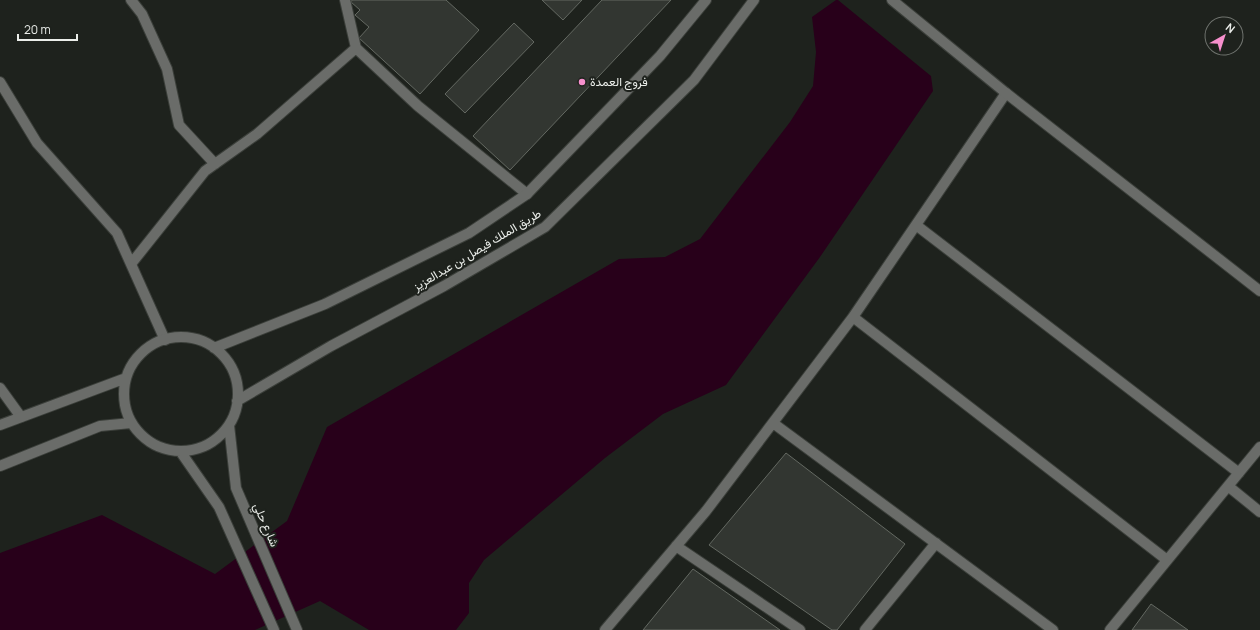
<svg xmlns="http://www.w3.org/2000/svg" width="1260" height="630" font-family="Manrope,Vazirmatn,sans-serif">
	<rect width="100%" height="100%" fill="#1e221d"/>
	<!-- water -->
	<path fill="#28001a" d="M 836,0 L 838,0 L 931,76 L 933,91 L 820,257 L 726,385 L 663,414 L 605,458 L 484,560 L 469,583 L 469,613 L 456,630 L 369,630 L 320,601 L 255,630 L 0,630 L 0,553 L 102,515 L 215,574 L 287,521 L 327,427 L 619,259 L 665,257 L 700,239 L 790,122 L 813,86 L 816,52 L 812,17 Z"/>
	<!-- building -->
	<path fill="#323631" stroke="#646962" d="M 352,0 L 446,0 L 479,30 L 420,94 L 359,38 L 369,27 L 355,15 L 360,10 L 351,2 Z
		M 542,0 L 582,0 L 563,20 Z
		M 602,0 L 671,0 L 510,170 L 473,136 Z
		M 514,23 L 534,42 L 465,113 L 445,94 Z
		M 786,453 L 905,544 L 837,630 L 832,630 L 709,545 Z
		M 693,569 L 780,630 L 643,630 Z
		M 1151,604 L 1188,630 L 1132,630 Z"/>
	<g fill="none" stroke-linecap="round" stroke-linejoin="round">
		<!-- minor casing -->
		<g stroke="#3b3f3a" stroke-width="12">
			<path id="minor" d="M 131,0 L 142,14 L 167,69 L 179,125 L 215,164
				M 345,0 L 356,48 L 418,106 L 527,194
				M 0,82 L 37,143 L 117,233 L 165,340
				M 916,225 L 1239,473
				M 131,264 L 205,171 L 257,134 L 356,48
				M 853,317 L 1167,560
				M 0,388 L 21,417
				M 773,423 L 1053,630
				M 1228,486 L 1260,512
				M 676,546 L 800,630
				M 605,630 L 706,511 L 853,317 L 1006,93
				M 865,630 L 936,543
				M 1110,630 L 1260,447"/>
		</g>
		<!-- tertiary casing -->
		<g stroke="#3b3f3a" stroke-width="12">
			<path id="tertiary" d="M 892,0 L 1006,93 L 1260,291
				M124 394a57 57 0 1 1 114 0a57 57 0 1 1-114 0Z
				M 214,348 L 325,304 L 469,233 L 527,194 L 660,56 L 706,0
				M 237,401 L 331,346 L 444,286 L 545,227 L 694,80 L 754,0
				M 0,425 L 126,378
				M 229,425 L 236,488 L 297,630
				M 180,451 L 219,507 L 274,630
				M 0,466 L 100,426 L 131,423"/>
		</g>
		<!-- minor -->
		<use href="#minor" stroke="#6a6c69" stroke-width="10"/>
		<!-- tertiary -->
		<use href="#tertiary" stroke="#6a6c69" stroke-width="10"/>
	</g>
	<!-- markers -->
	<circle fill="#f790cd" stroke="#1e221d" stroke-width="1.5" cx="582" cy="82" r="4"/>
	<g text-anchor="middle" stroke-width="4" stroke-linejoin="round" paint-order="stroke">
		<!-- poi labels -->
		<g font-size="12" fill="#ebeeea" stroke="#1e221d" text-anchor="start">
			<text x="590" y="86">فروج العمدة</text>
		</g>
		<!-- street labels -->
		<g font-size="12" fill="#ebeeea" stroke="#1e221d">
			<text transform="translate(477 250) rotate(-31)" y="4">طريق الملك فيصل بن عبدالعزيز</text>
			<text transform="translate(266 525) rotate(67)" y="4">شارع حلي</text>
		</g>
	</g>
	<!-- north arrow -->
	<g transform="translate(1224 36) rotate(39)"><circle r="19" fill="#1e221d" stroke="#70746f"/>
	<path d="M0-3L7 15L0 10L-7 15Z" fill="#f790cd"/>
	<text y="-6" font-size="11" font-weight="bold" text-anchor="middle" fill="#ebeeea">N</text>
	</g>
	<!-- scale -->
	<path d="M18 34v6h59v-6" fill="none" stroke="#ebeeea" stroke-width="2"/>
	<text x="24" y="34" font-size="12" fill="#ebeeea" stroke="#1e221d" stroke-width="3" paint-order="stroke">20 m</text>
</svg>
